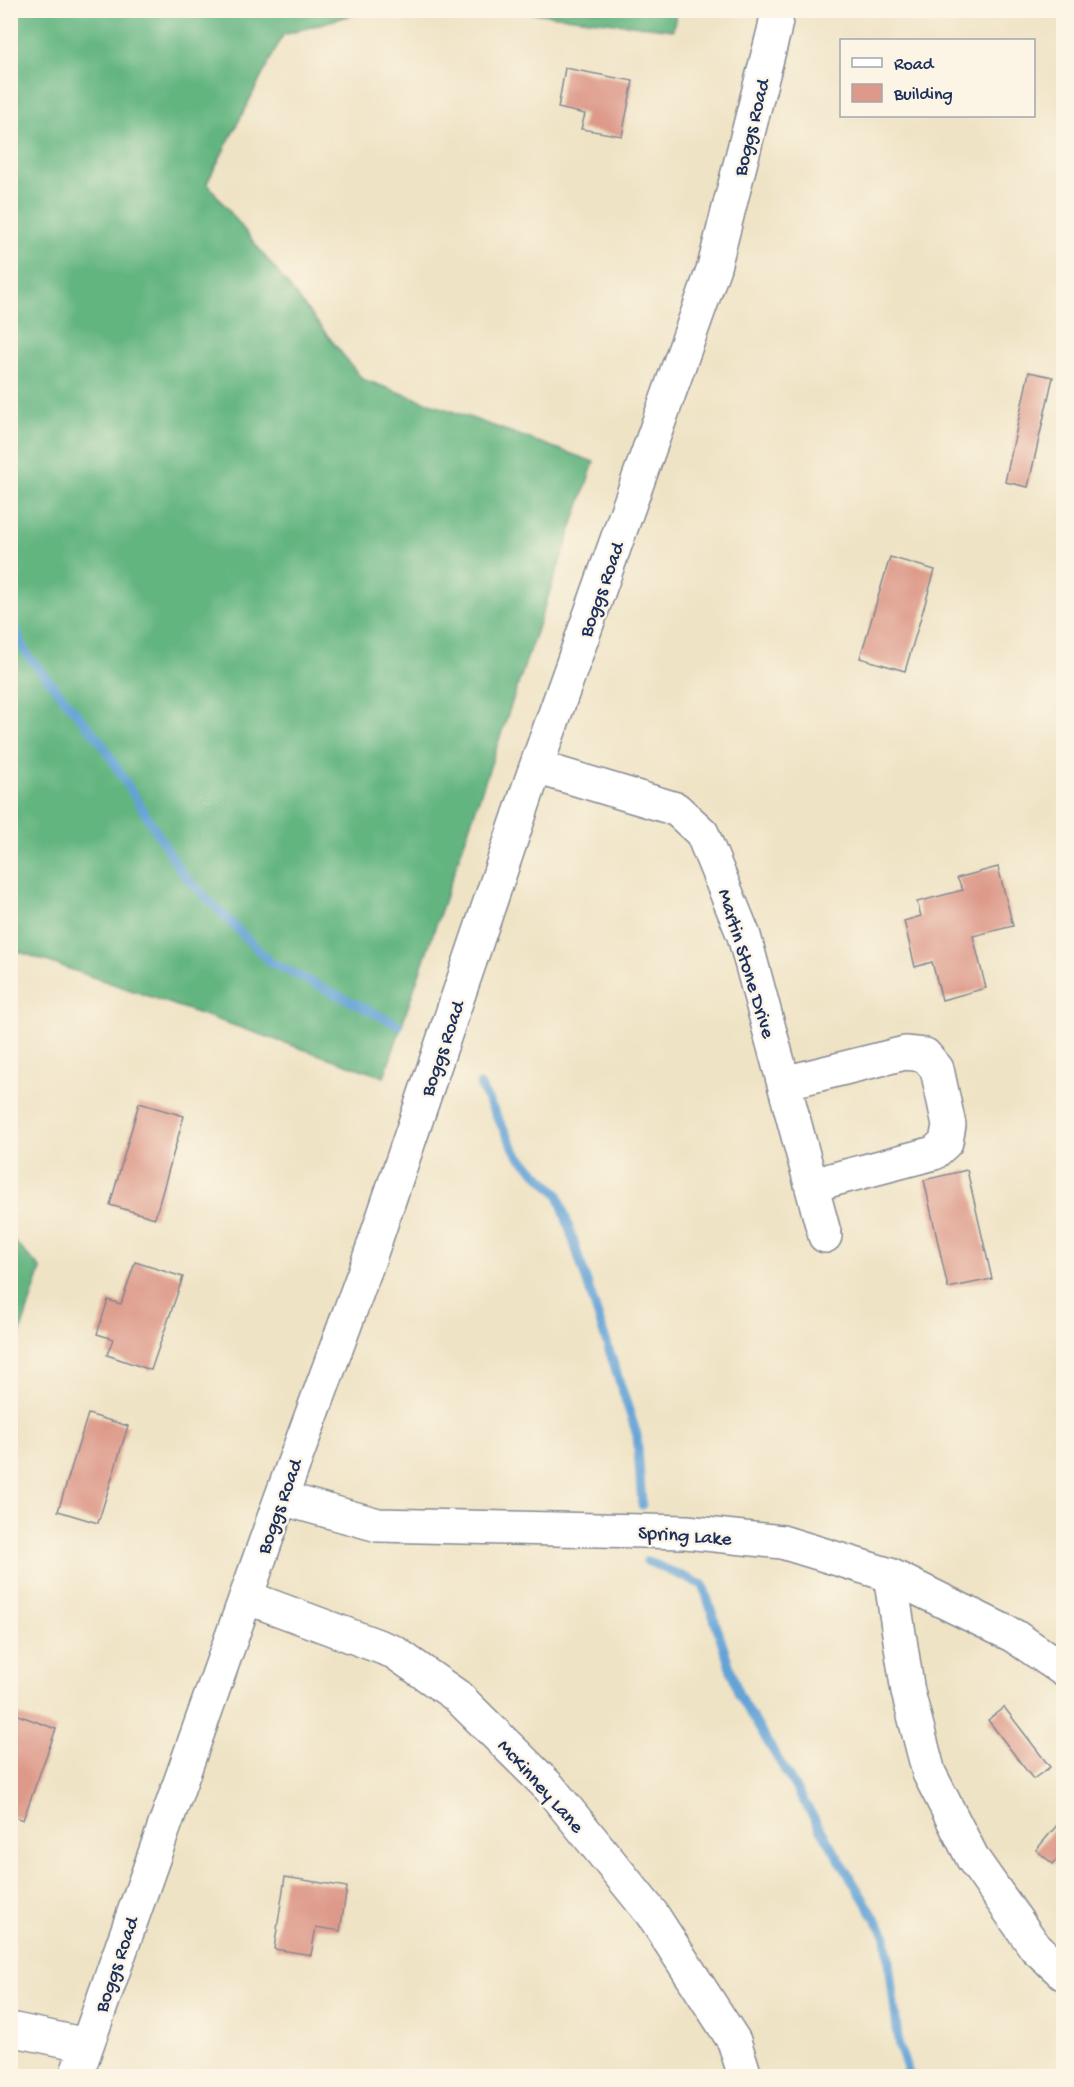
<svg xmlns="http://www.w3.org/2000/svg" width="1074" height="2087" font-family="'Gochi Hand',sans-serif">
	<rect width="100%" height="100%" fill="#fcf5e5"/>
	<filter id="ink" filterUnits="userSpaceOnUse"><feTurbulence type="fractalNoise" baseFrequency=".0167" numOctaves="2"/><feDisplacementMap in="SourceGraphic" scale="12" xChannelSelector="R" yChannelSelector="G"/><feConvolveMatrix kernelMatrix="1 2 1 2 8 2 1 2 1" color-interpolation-filters="sRGB"/></filter>
	<filter id="wash" filterUnits="userSpaceOnUse"><feTurbulence type="fractalNoise" baseFrequency=".008" numOctaves="4" result="noise"/><feDisplacementMap in="SourceGraphic" scale="24" xChannelSelector="R" yChannelSelector="G"/><feGaussianBlur stdDeviation="1.35" result="paint"/><feColorMatrix in="noise" values="0 0 0 0 0 0 0 0 0 0 0 0 0 0 0 0 0 1.4 0 .05"/><feComposite in="paint" operator="in"/></filter>
	<g filter="url(#wash)">
		<rect width="100%" height="100%" fill="#efe3c5"/>
		<!-- forest -->
		<path fill="#63b580" stroke="#3f726f" stroke-width="1.5" d="M 11,10 L 365,11 L 283,35 L 207,183 L 362,379 L 594,462 L 384,1077 L 11,949 Z
			M 515,11 L 677,11 L 673,30 Z
			M 11,1238 L 41,1269 L 11,1361 Z"/>
		<g fill="none" stroke-linecap="round" stroke-linejoin="round">
			<!-- stream -->
			<path stroke="#63a3d6" stroke-width="9" d="M 10,604 L 15,628 L 27,655 L 101,742 L 182,873 L 270,962 L 399,1025
				M 480,1085 L 517,1154 L 558,1194 L 637,1435 L 642,1505
				M 647,1561 L 703,1585 L 739,1695 L 886,1936 L 899,2047 L 910,2076"/>
		</g>
		<g id="blocks">
			<!-- building -->
			<path fill="#dd9989" d="M 565,68 L 633,81 L 622,136 L 581,129 L 585,114 L 558,108 Z
				M 1029,372 L 1053,377 L 1028,487 L 1005,482 Z
				M 890,557 L 935,570 L 905,671 L 860,658 Z
				M 998,867 L 1013,926 L 973,936 L 986,988 L 942,1000 L 932,962 L 915,967 L 904,921 L 921,916 L 917,902 L 963,890 L 957,878 Z
				M 139,1103 L 184,1116 L 155,1218 L 110,1205 Z
				M 967,1170 L 992,1279 L 948,1288 L 924,1180 Z
				M 135,1262 L 183,1277 L 151,1370 L 107,1355 L 113,1339 L 97,1334 L 108,1300 L 121,1304 Z
				M 88,1414 L 128,1426 L 98,1523 L 58,1511 Z
				M 1004,1707 L 1050,1767 L 1033,1779 L 988,1720 Z
				M 10,1712 L 56,1729 L 23,1820 L 10,1815 Z
				M 1064,1817 L 1064,1851 L 1053,1864 L 1036,1850 Z
				M 285,1877 L 347,1887 L 340,1931 L 316,1927 L 311,1955 L 274,1949 Z"/>
		</g>
	</g>
	<g filter="url(#ink)">
		<use href="#blocks" fill-opacity="0" stroke="#858992" stroke-width="1.5"/>
		<g fill="none" stroke-linecap="round" stroke-linejoin="round">
			<!-- minor casing -->
			<g stroke="#858992" stroke-width="36">
				<path id="minor" d="M 536,767 L 676,809 L 702,833 L 744,936 L 825,1236
					M 784,1083 L 905,1053 L 925,1055 L 937,1069 L 949,1125 L 946,1142 L 934,1153 L 812,1185
					M 281,1498 L 378,1525 L 686,1532 L 782,1542 L 890,1575 L 1014,1636 L 1064,1670
					M 890,1575 L 908,1692 L 929,1773 L 973,1859 L 1035,1947 L 1064,1974
					M 246,1597 L 394,1652 L 457,1696 L 549,1787 L 652,1914 L 734,2041 L 745,2076
					M 10,2029 L 87,2045
					M 76,2076 L 281,1498 L 367,1265 L 531,781 L 714,267 L 774,31 L 778,10"/>
			</g>
			<!-- minor -->
			<use href="#minor" stroke="#fff" stroke-width="33"/>
		</g>
	</g>
	<g text-anchor="middle" stroke-width="5" stroke-linejoin="round" paint-order="stroke">
		<!-- street labels -->
		<g font-size="20" fill="#1b2f5e" stroke="#fcf5e5">
			<text transform="translate(750 127) rotate(-76)" y="7">Boggs Road</text>
			<text transform="translate(600 589) rotate(-70)" y="7">Boggs Road</text>
			<text transform="translate(748 963) rotate(73)" y="7">Martin Stone Drive</text>
			<text transform="translate(441 1048) rotate(-71)" y="7">Boggs Road</text>
			<text transform="translate(278 1506) rotate(-70)" y="7">Boggs Road</text>
			<text transform="translate(685 1534) rotate(4)" y="7">Spring Lake</text>
			<text transform="translate(542 1785) rotate(48)" y="7">McKinney Lane</text>
			<text transform="translate(115 1964) rotate(-71)" y="7">Boggs Road</text>
		</g>
	</g>
	<!-- margin -->
	<rect width="1074" height="2087" fill="none" stroke="#fcf5e5" stroke-width="36"/>
	<!-- legend -->
	<rect x="840" y="39" width="195" height="78" fill="#fcf5e5" stroke="#a2a6af" stroke-width="1.5"/>
	<rect x="852" y="58" width="30" height="9" fill="#ffffff" stroke="#a2a6af" stroke-width="1.5"/>
	<text x="894" y="69" font-size="18" fill="#1b2f5e">Road</text>
	<rect x="852" y="84" width="30" height="18" fill="#dd9989" stroke="#a2a6af" stroke-width="1.5"/>
	<text x="894" y="99" font-size="18" fill="#1b2f5e">Building</text>
</svg>
